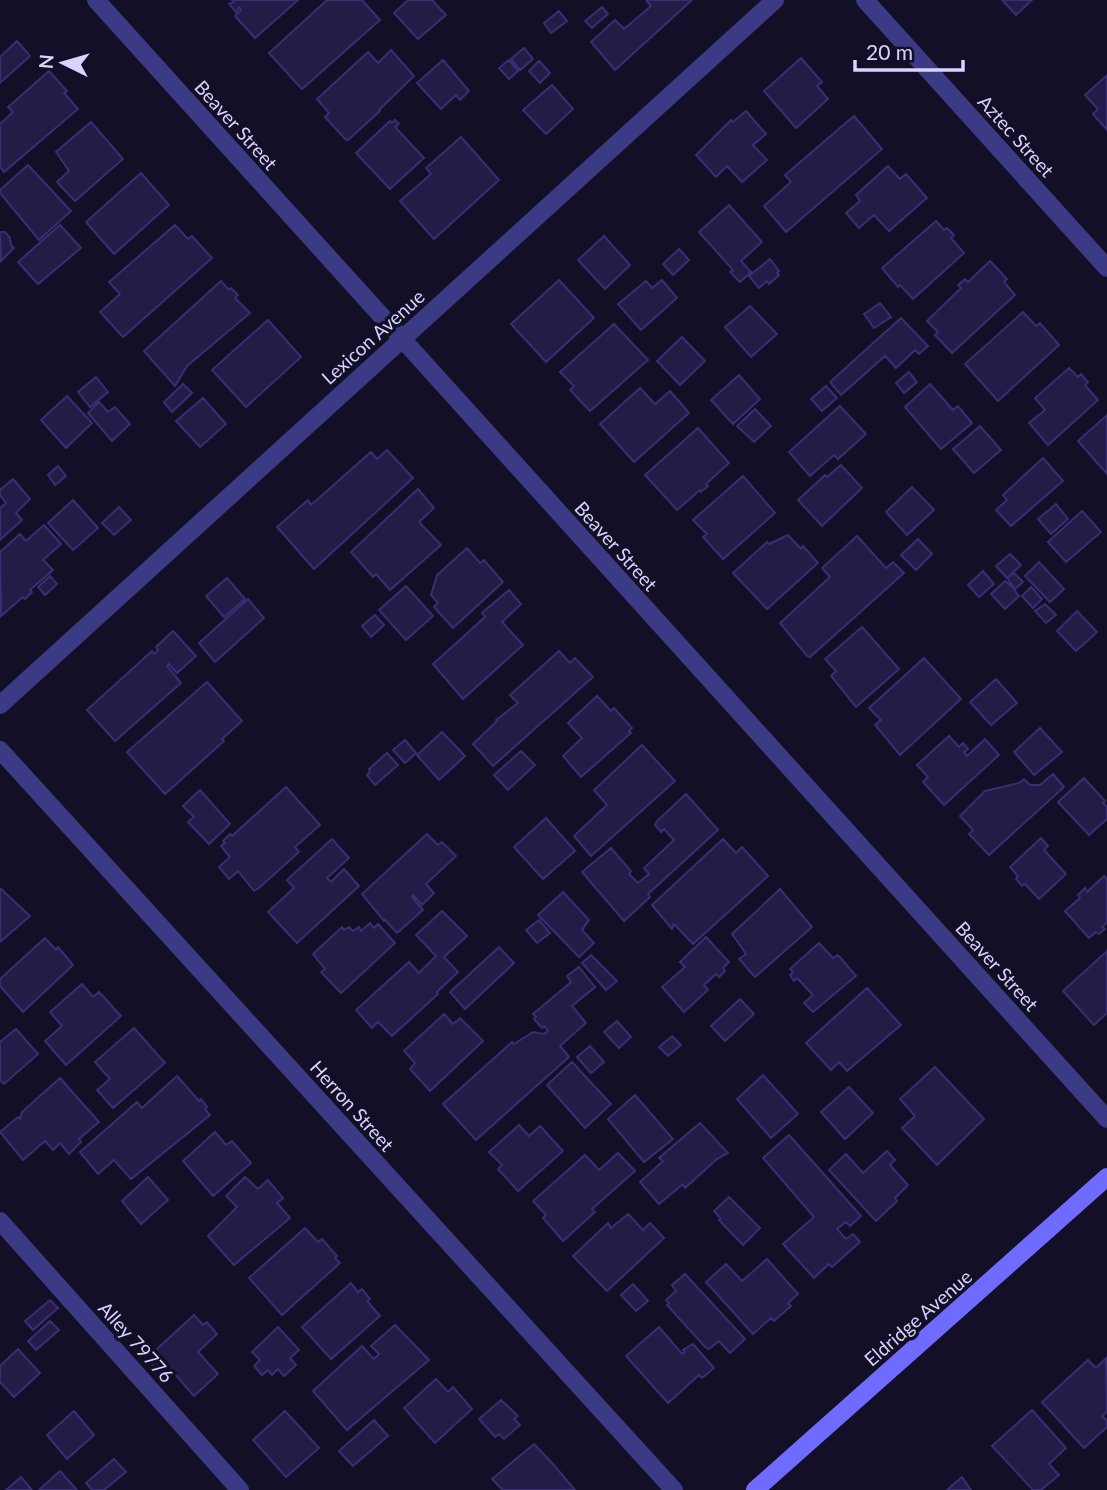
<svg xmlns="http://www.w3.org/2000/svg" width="1107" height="1490" font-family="Lato,sans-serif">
	<rect width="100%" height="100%" fill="#130f26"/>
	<!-- building -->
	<path fill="#241b47" stroke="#3b2d73" stroke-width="2" d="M 232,0 L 298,0 L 255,38 L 235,16 L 241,10 L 239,7 L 236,12 L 229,4 L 234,2 Z
		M 327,0 L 362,0 L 380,20 L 302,89 L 269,53 Z
		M 408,0 L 432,0 L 446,15 L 418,39 L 394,13 Z
		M 646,0 L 692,0 L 615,70 L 591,42 L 615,20 L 624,29 L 651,6 Z
		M 1002,0 L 1032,0 L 1016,15 Z
		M 602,7 L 608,14 L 592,28 L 585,21 Z
		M 559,11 L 567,21 L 551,33 L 544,23 Z
		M 17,41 L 30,56 L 0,83 L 0,57 Z
		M 524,48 L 533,59 L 520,70 L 511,59 Z
		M 391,50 L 414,76 L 379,110 L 380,111 L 348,140 L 345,139 L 325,117 L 329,113 L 317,99 L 368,52 L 378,63 Z
		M 801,58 L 822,82 L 817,86 L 828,99 L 796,128 L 764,91 Z
		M 443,60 L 469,91 L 460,100 L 456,95 L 441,109 L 417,83 Z
		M 509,60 L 518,71 L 509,79 L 499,68 Z
		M 539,61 L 550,73 L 540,83 L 529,71 Z
		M 49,71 L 67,91 L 64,93 L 78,109 L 4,172 L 0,167 L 0,124 L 13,112 L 8,107 Z
		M 1107,75 L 1107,130 L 1093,114 L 1098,109 L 1085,95 Z
		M 552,85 L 573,109 L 546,134 L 523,110 Z
		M 746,111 L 766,134 L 753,145 L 767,160 L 742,182 L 727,166 L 716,177 L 696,155 L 731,120 L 733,122 Z
		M 854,116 L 882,149 L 786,232 L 764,206 L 791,182 L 785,175 Z
		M 395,120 L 399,124 L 395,127 L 424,158 L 390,189 L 356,153 L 390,121 L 392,123 Z
		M 91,122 L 123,159 L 75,201 L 57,182 L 69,171 L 56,152 Z
		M 461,137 L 499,180 L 434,239 L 400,201 L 431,174 L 426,168 Z
		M 28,165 L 71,211 L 39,240 L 0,193 L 0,190 Z
		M 888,166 L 900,179 L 906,174 L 927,198 L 889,231 L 874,215 L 859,228 L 846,213 L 860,201 L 856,195 Z
		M 141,173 L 169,205 L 114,254 L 86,222 Z
		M 729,205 L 762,242 L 741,261 L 751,272 L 740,282 L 730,272 L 733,270 L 699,232 Z
		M 936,221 L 944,230 L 947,228 L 954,235 L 951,238 L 964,253 L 913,299 L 900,285 L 898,287 L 882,268 Z
		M 60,225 L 81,248 L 38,284 L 18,262 Z
		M 175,225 L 188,239 L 192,236 L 212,258 L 123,337 L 100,312 L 120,294 L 109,282 Z
		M 0,232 L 5,232 L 10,238 L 11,245 L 14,248 L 1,261 Z
		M 604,236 L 630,265 L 605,289 L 578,260 Z
		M 679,249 L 689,260 L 673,275 L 663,264 Z
		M 770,259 L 779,271 L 777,273 L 779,275 L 769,284 L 767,281 L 759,288 L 749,276 Z
		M 990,261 L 1007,279 L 1004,282 L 1015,295 L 952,353 L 935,335 L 938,332 L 927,321 L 961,288 L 958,285 L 965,279 L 968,282 Z
		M 559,280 L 594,318 L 546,362 L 511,324 Z
		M 662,280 L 677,298 L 641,330 L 618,304 L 646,281 L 652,288 Z
		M 221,281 L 229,290 L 231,288 L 238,295 L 235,298 L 250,313 L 187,366 L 175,386 L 144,351 Z
		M 880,303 L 891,317 L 874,328 L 864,314 Z
		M 750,306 L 777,334 L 751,357 L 725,327 Z
		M 1023,312 L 1036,326 L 1040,323 L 1059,345 L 998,401 L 965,364 Z
		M 901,318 L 928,346 L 919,354 L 915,350 L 896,368 L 885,356 L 841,395 L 830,382 Z
		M 268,320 L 301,357 L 246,407 L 212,370 Z
		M 614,324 L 648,360 L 590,411 L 570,390 L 574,386 L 560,372 Z
		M 682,337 L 705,361 L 680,385 L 657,361 Z
		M 1069,368 L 1078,377 L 1081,374 L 1088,382 L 1085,385 L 1098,400 L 1048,445 L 1029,423 L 1045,410 L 1035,398 Z
		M 909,372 L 917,382 L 904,393 L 896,383 Z
		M 739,375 L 760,399 L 733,424 L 711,400 Z
		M 96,377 L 108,392 L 90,407 L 78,392 Z
		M 183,384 L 192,393 L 172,412 L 164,402 Z
		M 930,384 L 953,410 L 958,406 L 972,423 L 941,449 L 905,407 Z
		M 826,386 L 837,398 L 822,411 L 811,399 Z
		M 640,388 L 655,404 L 670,391 L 689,413 L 634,462 L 600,424 Z
		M 67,396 L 92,423 L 66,448 L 41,420 Z
		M 203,398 L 226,424 L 200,447 L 176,421 Z
		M 99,402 L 108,412 L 115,407 L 130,424 L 112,441 L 88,413 Z
		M 840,406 L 866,434 L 838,459 L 834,455 L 810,476 L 789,452 Z
		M 755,409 L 771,426 L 754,442 L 737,426 Z
		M 1107,415 L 1107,474 L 1078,441 Z
		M 980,426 L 1001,450 L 974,473 L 953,449 Z
		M 698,428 L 729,463 L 706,484 L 708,486 L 701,492 L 700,490 L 677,510 L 645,475 Z
		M 387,450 L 413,478 L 314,569 L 277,527 L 308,500 L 311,505 L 371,452 L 377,459 Z
		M 1043,458 L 1063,481 L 1011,526 L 996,510 L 1007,500 L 1003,495 Z
		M 841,465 L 862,488 L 822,526 L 798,500 L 825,475 L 827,477 Z
		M 58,466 L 66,476 L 55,485 L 48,475 Z
		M 743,476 L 775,513 L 723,559 L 703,537 L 707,534 L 693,520 Z
		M 13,479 L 30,499 L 16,513 L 22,520 L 0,540 L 0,508 L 6,503 L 0,495 L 0,490 Z
		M 912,487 L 934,510 L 907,535 L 886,512 Z
		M 418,489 L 434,508 L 419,522 L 441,545 L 390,590 L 376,574 L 373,577 L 351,552 Z
		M 73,500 L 98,528 L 73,550 L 48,523 Z
		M 1056,504 L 1068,519 L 1051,534 L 1038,519 Z
		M 119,507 L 131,520 L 114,535 L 102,523 Z
		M 1082,511 L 1101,532 L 1066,562 L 1048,542 Z
		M 44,525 L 61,544 L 43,560 L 53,570 L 30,590 L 32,592 L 25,599 L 23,597 L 1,616 L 0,552 L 20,534 L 26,541 Z
		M 788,535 L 801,549 L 803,546 L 818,563 L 767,609 L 733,573 L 767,542 L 769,544 Z
		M 857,536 L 886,568 L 893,562 L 904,573 L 810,657 L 807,656 L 780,623 L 830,577 L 822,568 Z
		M 918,539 L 932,554 L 916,570 L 901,555 Z
		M 467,548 L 480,563 L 484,560 L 503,582 L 453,628 L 434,607 L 438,603 L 431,595 L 437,575 Z
		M 1010,554 L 1021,565 L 1007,578 L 996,566 Z
		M 1039,562 L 1064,589 L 1050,602 L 1025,576 Z
		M 983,571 L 994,584 L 979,597 L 968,585 Z
		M 1014,573 L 1023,582 L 1015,589 L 1007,578 Z
		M 50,576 L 57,584 L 45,595 L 38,587 Z
		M 227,578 L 245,599 L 224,617 L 206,596 Z
		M 1005,581 L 1015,589 L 1014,590 L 1019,596 L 1005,609 L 991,594 Z
		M 406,586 L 433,616 L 406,640 L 379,610 Z
		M 1031,587 L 1042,599 L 1033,608 L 1022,596 Z
		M 509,590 L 521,604 L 502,622 L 523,645 L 463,699 L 433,664 L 485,617 L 482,613 Z
		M 248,599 L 264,618 L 215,662 L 199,643 Z
		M 1045,604 L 1056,615 L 1046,623 L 1035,611 Z
		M 1077,611 L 1097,632 L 1076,651 L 1057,631 Z
		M 375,615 L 384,625 L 371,637 L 362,626 Z
		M 862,627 L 899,669 L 856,707 L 831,676 L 836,671 L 825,659 Z
		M 173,631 L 196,656 L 177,673 L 169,664 L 167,666 L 181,683 L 115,741 L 87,710 L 152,651 L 154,654 L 158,650 L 156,647 Z
		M 559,651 L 570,663 L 575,658 L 593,677 L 493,766 L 473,744 L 497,721 L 496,720 L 518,703 L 510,695 Z
		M 924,658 L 961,699 L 900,755 L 875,725 L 881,720 L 869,708 Z
		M 996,679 L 1017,703 L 991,725 L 970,702 Z
		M 207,682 L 242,721 L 222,739 L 224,741 L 165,794 L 127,752 Z
		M 597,696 L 611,711 L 614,708 L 632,728 L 629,731 L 631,733 L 581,777 L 563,756 L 582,738 L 568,723 Z
		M 1040,728 L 1062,752 L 1034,775 L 1014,752 Z
		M 442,732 L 465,756 L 439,780 L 417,755 Z
		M 949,736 L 959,747 L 963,743 L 968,749 L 964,752 L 967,756 L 985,739 L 999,755 L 944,805 L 923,782 L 928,777 L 917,765 Z
		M 405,740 L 416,753 L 405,763 L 393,750 Z
		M 642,745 L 675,781 L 591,856 L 574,836 L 607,805 L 594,790 Z
		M 521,751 L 535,765 L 508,790 L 494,775 Z
		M 387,753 L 398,765 L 375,785 L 367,775 L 370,772 L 369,769 Z
		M 1053,774 L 1064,787 L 989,855 L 969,834 L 973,830 L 960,816 L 985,791 L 1019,783 L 1024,779 L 1030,785 L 1040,785 Z
		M 1084,778 L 1105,801 L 1103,803 L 1107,807 L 1107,819 L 1089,835 L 1058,802 Z
		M 286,787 L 320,825 L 295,847 L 299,852 L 259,888 L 254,891 L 238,871 L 229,879 L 219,867 L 230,857 L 221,846 L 225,843 L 223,841 L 230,834 L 232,836 Z
		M 200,790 L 230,824 L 209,844 L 188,822 L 194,817 L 183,806 Z
		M 686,794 L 718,830 L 648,894 L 650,897 L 624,921 L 582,872 L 611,848 L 631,871 L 629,874 L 638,883 L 649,874 L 644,868 L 674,840 L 664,829 L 661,832 L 655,825 L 657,821 Z
		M 546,818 L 575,851 L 543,879 L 514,847 Z
		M 427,834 L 438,845 L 442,842 L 456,856 L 426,884 L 434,893 L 422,905 L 413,895 L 412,897 L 423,910 L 397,933 L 385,920 L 384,921 L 362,894 Z
		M 1041,838 L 1048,846 L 1044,850 L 1066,874 L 1039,899 L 1025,884 L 1022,886 L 1016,879 L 1018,876 L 1010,867 Z
		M 332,839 L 349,858 L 327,878 L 331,882 L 344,869 L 359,886 L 297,943 L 268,912 L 294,888 L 287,880 Z
		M 723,839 L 736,853 L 742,847 L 768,876 L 693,944 L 674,924 L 672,929 L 652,905 Z
		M 1104,876 L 1107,879 L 1107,922 L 1102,927 L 1105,929 L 1099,934 L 1096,932 L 1089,938 L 1065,911 L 1080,898 L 1078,895 L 1085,888 L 1087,892 Z
		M 1,889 L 30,916 L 0,942 L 0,890 Z
		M 780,889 L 812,927 L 755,977 L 739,959 L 746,954 L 732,934 Z
		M 563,892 L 589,920 L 582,930 L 594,943 L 579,957 L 538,915 Z
		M 442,911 L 467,936 L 444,957 L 458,972 L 437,992 L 438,994 L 392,1036 L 378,1022 L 372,1028 L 356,1010 L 409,962 L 419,973 L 436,956 L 416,935 Z
		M 539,920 L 550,933 L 537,943 L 526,930 Z
		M 370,923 L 374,928 L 378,924 L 395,943 L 341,993 L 321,972 L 325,969 L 313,954 L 342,927 L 344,930 L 349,927 L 353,931 L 359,927 L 361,931 Z
		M 706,937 L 729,962 L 723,968 L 725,971 L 719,977 L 716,974 L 704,985 L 708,990 L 684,1012 L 662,987 L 685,967 L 680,962 Z
		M 45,938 L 56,950 L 58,947 L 73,965 L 23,1012 L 0,986 L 0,979 Z
		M 819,943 L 833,958 L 838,955 L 856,976 L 813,1012 L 804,1003 L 813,995 L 797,978 L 794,981 L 790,975 L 793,972 L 790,969 Z
		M 499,947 L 514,963 L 465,1009 L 450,992 Z
		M 1107,951 L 1107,1013 L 1094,1025 L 1063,991 Z
		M 591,955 L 617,981 L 606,990 L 582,963 Z
		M 579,967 L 595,987 L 572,1006 L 586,1023 L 560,1046 L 569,1057 L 476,1140 L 443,1104 L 512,1042 L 514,1044 L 533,1032 L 544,1034 L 548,1031 L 544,1026 L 542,1028 L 534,1019 L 536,1017 L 533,1014 L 571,982 L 567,976 Z
		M 82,984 L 93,997 L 99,992 L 121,1016 L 66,1065 L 45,1041 L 62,1026 L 50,1012 Z
		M 867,988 L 901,1025 L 847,1071 L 839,1062 L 831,1070 L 806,1043 Z
		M 740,999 L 754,1014 L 725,1041 L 711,1026 Z
		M 444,1014 L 453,1024 L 460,1018 L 483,1041 L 430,1091 L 410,1069 L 415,1063 L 404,1051 Z
		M 617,1021 L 631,1037 L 619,1048 L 604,1032 Z
		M 134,1028 L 165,1063 L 113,1108 L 97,1090 L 110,1079 L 95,1062 Z
		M 16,1029 L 38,1054 L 4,1084 L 0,1080 L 0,1042 Z
		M 672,1036 L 681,1045 L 668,1056 L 659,1047 Z
		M 590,1046 L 604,1062 L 591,1073 L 577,1057 Z
		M 572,1062 L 611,1104 L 585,1128 L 547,1085 Z
		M 935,1067 L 984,1119 L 937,1165 L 902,1128 L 915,1116 L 900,1099 Z
		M 763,1075 L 798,1114 L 771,1138 L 737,1099 Z
		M 177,1076 L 199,1101 L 201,1099 L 207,1107 L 205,1109 L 210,1115 L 131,1179 L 114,1160 L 98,1174 L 80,1152 L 137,1102 L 142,1108 Z
		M 60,1078 L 99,1122 L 79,1139 L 81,1142 L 69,1154 L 60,1143 L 53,1150 L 45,1141 L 23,1160 L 0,1132 L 18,1117 L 20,1119 L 22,1112 Z
		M 849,1087 L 873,1113 L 845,1139 L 821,1112 Z
		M 635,1095 L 673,1139 L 644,1162 L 608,1119 Z
		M 700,1123 L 728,1153 L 717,1159 L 685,1188 L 683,1184 L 659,1204 L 640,1182 L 663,1161 L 659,1158 Z
		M 519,1125 L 529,1136 L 540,1126 L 563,1151 L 518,1191 L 498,1169 L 502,1165 L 489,1152 Z
		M 215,1132 L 226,1145 L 232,1141 L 251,1163 L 213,1196 L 183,1161 Z
		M 789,1135 L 861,1216 L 850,1226 L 846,1222 L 837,1229 L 846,1239 L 853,1234 L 860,1242 L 832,1267 L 829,1264 L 814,1278 L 783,1244 L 814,1217 L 763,1158 Z
		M 887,1151 L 895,1160 L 890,1165 L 908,1185 L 895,1198 L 897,1201 L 876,1221 L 829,1170 L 846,1154 L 863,1173 Z
		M 618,1153 L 635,1171 L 592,1209 L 595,1212 L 563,1241 L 543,1218 L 546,1215 L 533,1201 L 585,1155 L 599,1170 Z
		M 148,1177 L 168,1200 L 141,1224 L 122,1201 Z
		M 245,1177 L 258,1189 L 268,1180 L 283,1198 L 277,1203 L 290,1218 L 234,1265 L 208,1236 L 237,1207 L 226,1196 Z
		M 729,1197 L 760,1228 L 743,1245 L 719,1220 L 721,1219 L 714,1211 Z
		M 628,1214 L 643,1230 L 650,1223 L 664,1238 L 607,1291 L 573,1256 L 608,1223 L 611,1228 Z
		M 305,1228 L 318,1242 L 322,1239 L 337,1256 L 335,1258 L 340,1263 L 282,1315 L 249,1278 Z
		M 767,1259 L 798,1294 L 788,1303 L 791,1306 L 774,1321 L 771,1318 L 753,1334 L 706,1282 L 726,1264 L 742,1281 Z
		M 685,1274 L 745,1339 L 730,1353 L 719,1341 L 709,1349 L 706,1348 L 667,1305 L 669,1303 L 666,1300 L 676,1291 L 672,1285 Z
		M 351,1283 L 358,1292 L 362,1289 L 370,1299 L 367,1301 L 380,1316 L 331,1359 L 302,1327 Z
		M 633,1284 L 648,1301 L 636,1311 L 621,1295 Z
		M 50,1300 L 58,1308 L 33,1330 L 25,1321 Z
		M 194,1315 L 203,1325 L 207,1322 L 217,1334 L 198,1352 L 218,1374 L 194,1396 L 174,1373 L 166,1380 L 147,1358 Z
		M 50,1321 L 59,1330 L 36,1350 L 28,1341 Z
		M 395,1325 L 429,1360 L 347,1430 L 313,1391 L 362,1346 L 374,1359 L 379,1354 L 371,1346 Z
		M 278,1327 L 299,1350 L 290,1358 L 296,1365 L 284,1376 L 278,1369 L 272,1375 L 268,1370 L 262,1375 L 254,1366 L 260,1360 L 252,1352 Z
		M 659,1327 L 682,1354 L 685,1352 L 683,1350 L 693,1344 L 714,1368 L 702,1378 L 699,1375 L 668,1403 L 626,1356 Z
		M 18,1349 L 40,1373 L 14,1397 L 0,1382 L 0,1366 Z
		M 1106,1358 L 1107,1412 L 1102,1416 L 1107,1421 L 1107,1427 L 1084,1448 L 1042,1402 L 1088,1360 L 1096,1368 Z
		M 436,1379 L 448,1392 L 453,1387 L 472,1409 L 435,1443 L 404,1408 Z
		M 501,1400 L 518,1416 L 514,1419 L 520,1425 L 504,1439 L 499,1434 L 495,1437 L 479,1419 Z
		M 1032,1410 L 1066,1448 L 1049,1464 L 1059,1475 L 1041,1490 L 1033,1490 L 992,1446 Z
		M 74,1411 L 94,1435 L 67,1459 L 47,1435 Z
		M 285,1411 L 319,1448 L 286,1477 L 253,1440 Z
		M 374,1420 L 388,1436 L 353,1466 L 339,1451 Z
		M 534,1444 L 553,1464 L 575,1490 L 503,1490 L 492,1479 Z
		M 114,1459 L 126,1472 L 104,1490 L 92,1490 L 86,1483 Z
		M 60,1471 L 77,1490 L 39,1490 Z
		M 21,1477 L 32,1490 L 6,1490 Z
		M 962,1477 L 971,1490 L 947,1490 Z"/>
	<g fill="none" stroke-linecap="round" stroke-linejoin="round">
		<!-- lane -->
		<path stroke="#3d3a85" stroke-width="18" d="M 0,1221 L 240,1490"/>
		<!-- street -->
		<path stroke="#3d3a85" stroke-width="18" d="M 96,0 L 1107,1119
			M 865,0 L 1107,268
			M 0,705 L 775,0
			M 0,750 L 674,1490"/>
		<!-- secondary -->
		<path stroke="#6f6bff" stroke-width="18" d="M 755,1490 L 1107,1177"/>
	</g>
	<g text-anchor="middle" stroke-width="7" stroke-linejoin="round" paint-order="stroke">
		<!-- street labels -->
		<g font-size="19" fill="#d9d4ff" stroke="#130f26">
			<text transform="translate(236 125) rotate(48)" y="7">Beaver Street</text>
			<text transform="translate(1016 136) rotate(48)" y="7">Aztec Street</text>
			<text transform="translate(373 337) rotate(-42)" y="7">Lexicon Avenue</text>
			<text transform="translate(616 546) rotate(48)" y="7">Beaver Street</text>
			<text transform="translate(997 966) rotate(48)" y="7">Beaver Street</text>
			<text transform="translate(352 1106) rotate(48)" y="7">Herron Street</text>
			<text transform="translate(918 1318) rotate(-41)" y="7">Eldridge Avenue</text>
			<text transform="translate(136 1342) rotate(48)" y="7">Alley 79776</text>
		</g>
	</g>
	<!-- north arrow -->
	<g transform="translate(63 63) rotate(275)" stroke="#130f26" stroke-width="5" paint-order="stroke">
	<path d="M0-5L12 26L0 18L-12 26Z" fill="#d9d4ff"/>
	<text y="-10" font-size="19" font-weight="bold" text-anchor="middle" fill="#d9d4ff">N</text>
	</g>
	<!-- scale -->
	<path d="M855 60v10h108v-10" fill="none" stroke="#d9d4ff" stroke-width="3.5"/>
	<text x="866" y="60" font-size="21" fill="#d9d4ff" stroke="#130f26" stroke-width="5" paint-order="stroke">20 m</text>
</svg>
